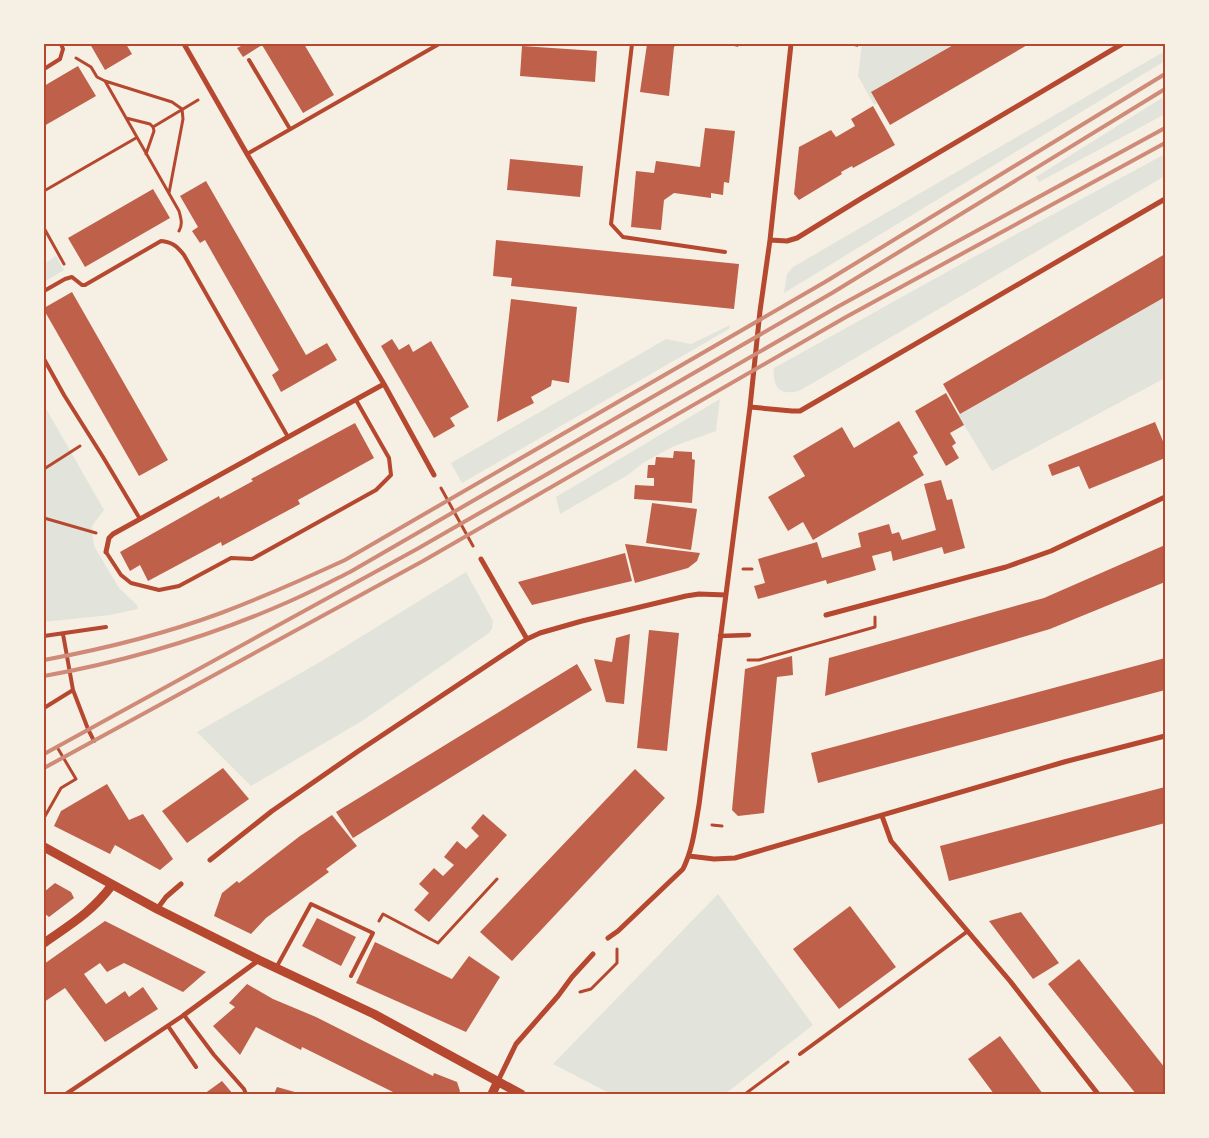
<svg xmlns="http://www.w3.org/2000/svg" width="1209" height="1138" font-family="'Exo 2',sans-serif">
	<rect width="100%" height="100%" fill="#f6efe4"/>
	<!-- green -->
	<path fill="#e2e4dc" d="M 862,44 L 955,44 L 871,92 L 877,103 L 874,105 L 858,76 Z
		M 1165,51 L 1165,61 L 784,293 L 787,274 L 793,267 Z
		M 1165,96 L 1165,114 L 1039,182 L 1036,177 Z
		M 1165,154 L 1165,176 L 801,390 C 781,397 772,388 774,368 L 972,258 Z
		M 56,256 L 64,270 L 44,282 L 44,264 Z
		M 1165,297 L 1165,378 L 992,471 L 958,415 Z
		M 730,325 L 729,329 L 462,483 L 451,463 L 666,339 L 691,344 Z
		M 720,399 L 716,431 L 674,446 L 643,463 L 628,475 L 560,514 L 556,497 Z
		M 44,405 L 104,510 L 92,526 L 94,546 L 119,588 L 137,605 L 138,609 L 110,615 L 44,622 Z
		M 466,572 L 493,621 L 492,629 L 489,633 L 362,721 L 251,786 L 197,732 L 320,662 Z
		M 718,894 L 813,1025 L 725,1094 L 611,1094 L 553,1064 Z"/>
	<!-- building -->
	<path fill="#bf614a" d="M 90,44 L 126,44 L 132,54 L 105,70 Z
		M 245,44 L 304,44 L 334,95 L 303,113 L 262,45 L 243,57 L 237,48 Z
		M 647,44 L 677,44 L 674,47 L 669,96 L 640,92 Z
		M 726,44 L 739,44 L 738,47 Z
		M 845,44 L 858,44 L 858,47 Z
		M 955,44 L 1029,44 L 890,125 L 871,92 Z
		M 522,46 L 597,51 L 595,82 L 520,76 Z
		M 78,66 L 96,96 L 44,126 L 44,86 Z
		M 873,106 L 895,145 L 853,168 L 852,166 L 841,172 L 842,174 L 799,200 L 794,194 L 799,147 L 831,130 L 836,137 L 855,126 L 851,119 Z
		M 705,128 L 735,131 L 729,183 L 724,182 L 723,195 L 711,193 L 711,198 L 674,193 L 664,200 L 661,230 L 631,227 L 636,171 L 654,173 L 656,161 L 700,167 Z
		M 510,159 L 583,166 L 580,197 L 507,190 Z
		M 206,181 L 306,355 L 327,343 L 337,360 L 281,392 L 272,375 L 279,370 L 205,240 L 200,243 L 192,231 L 198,227 L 180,196 Z
		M 153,189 L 170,218 L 85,267 L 68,238 Z
		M 496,240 L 739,264 L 734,309 L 511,286 L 512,278 L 493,276 Z
		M 1165,254 L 1165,297 L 960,414 L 943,384 Z
		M 72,292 L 168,460 L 139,476 L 44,310 L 44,308 Z
		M 511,299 L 577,307 L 569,383 L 552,380 L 551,386 L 531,397 L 534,403 L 497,422 Z
		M 392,339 L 399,350 L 409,344 L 413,352 L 431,341 L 469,407 L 450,418 L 455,426 L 434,438 L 381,346 Z
		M 946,393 L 964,425 L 950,433 L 956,443 L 952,446 L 959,458 L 946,466 L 915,411 Z
		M 899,421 L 918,453 L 913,456 L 924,475 L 813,540 L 803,522 L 788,531 L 768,497 L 805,476 L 793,456 L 842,427 L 854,448 Z
		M 1155,422 L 1165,446 L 1165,458 L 1089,489 L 1079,466 L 1052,476 L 1048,465 Z
		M 355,423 L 374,458 L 298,500 L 300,504 L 222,546 L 221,542 L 148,581 L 140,565 L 130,571 L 120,552 L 219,496 L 220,499 L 253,481 L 251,479 Z
		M 674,451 L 692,452 L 692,459 L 695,460 L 692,503 L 634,499 L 635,485 L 654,486 L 654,478 L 647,478 L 648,465 L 655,465 L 656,457 L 673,458 Z
		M 941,480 L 947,500 L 952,499 L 965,548 L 944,554 L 942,547 L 893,561 L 891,551 L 872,556 L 876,570 L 827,584 L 826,580 L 758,599 L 754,586 L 765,583 L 758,559 L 817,542 L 822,558 L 861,547 L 858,533 L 889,524 L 892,534 L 899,532 L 902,540 L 936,530 L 924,484 Z
		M 652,503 L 697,509 L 691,550 L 646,543 Z
		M 625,544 L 700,553 L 697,561 L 688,568 L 635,583 Z
		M 1165,545 L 1165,582 L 1050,629 L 825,696 L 829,658 L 1044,598 Z
		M 625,553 L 632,581 L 532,605 L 518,582 Z
		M 649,630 L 679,633 L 667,751 L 637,748 Z
		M 630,634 L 624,704 L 606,702 L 594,659 L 612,662 L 616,638 Z
		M 792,656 L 793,675 L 777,677 L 764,813 L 738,816 L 732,810 L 745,669 Z
		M 1165,658 L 1165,690 L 818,783 L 811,753 Z
		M 577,664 L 592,690 L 353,838 L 336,812 Z
		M 223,768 L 249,799 L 187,843 L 162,811 Z
		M 635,769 L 665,798 L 512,961 L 480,932 Z
		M 107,784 L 129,820 L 143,814 L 173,859 L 160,870 L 115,845 L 110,854 L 54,826 L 61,811 Z
		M 1165,787 L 1165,823 L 949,881 L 940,846 Z
		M 483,814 L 507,835 L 429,922 L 414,910 L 429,893 L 419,884 L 434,868 L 443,876 L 454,865 L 444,857 L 457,841 L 466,849 L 479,836 L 471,828 Z
		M 332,815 L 357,846 L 326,869 L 329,872 L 266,918 L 251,934 L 214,916 L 222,893 L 237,881 L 239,883 L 300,836 Z
		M 55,883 L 71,892 L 74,898 L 49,917 L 44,913 L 44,892 Z
		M 850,906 L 896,967 L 839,1009 L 793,949 Z
		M 1021,912 L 1059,963 L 1033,979 L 989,921 Z
		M 317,918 L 356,937 L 341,966 L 302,946 Z
		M 105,921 L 206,972 L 183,992 L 124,963 L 107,972 L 100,963 L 84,974 L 106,1004 L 125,991 L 129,997 L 143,987 L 158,1009 L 105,1042 L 65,988 L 44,1002 L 44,964 Z
		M 375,942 L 452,979 L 469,956 L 500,977 L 466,1032 L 356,983 Z
		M 1079,959 L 1165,1068 L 1165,1094 L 1136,1094 L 1048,984 Z
		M 247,984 L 273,999 L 316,1017 L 433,1076 L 434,1073 L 457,1082 L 460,1091 L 458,1094 L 397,1094 L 302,1047 L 301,1050 L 256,1027 L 240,1055 L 213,1026 L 235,1007 L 229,1003 Z
		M 1000,1036 L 1043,1094 L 994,1094 L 968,1059 Z
		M 222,1081 L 233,1094 L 204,1094 Z
		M 277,1087 L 302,1094 L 274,1094 Z"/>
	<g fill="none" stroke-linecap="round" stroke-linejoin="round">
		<!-- path -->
		<path stroke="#b5482f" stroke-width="3" d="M 76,58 L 91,67 L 97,77 L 105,81 L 179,211 C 181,219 183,224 179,231
			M 105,81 L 172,102 L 182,109 L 183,119 L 169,193
			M 126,118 L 150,124 L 153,127
			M 153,127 L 198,100
			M 146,154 L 154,131 L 153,127
			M 44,191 L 136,138
			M 44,228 L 64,264
			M 44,469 L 80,446
			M 441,488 L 473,546
			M 44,518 L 96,533
			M 743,569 L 752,569
			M 748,660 L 759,660 L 875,627 L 875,617
			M 44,818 L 61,788 L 76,779 L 57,747
			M 712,825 L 722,826
			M 379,921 L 383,914 L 438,943 L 497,879
			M 580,992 L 591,989 L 617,963 L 617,949
			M 563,1094 L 565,1094
			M 745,1094 L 788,1062"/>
		<!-- service -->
		<path stroke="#b5482f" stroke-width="4" d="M 632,44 L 611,224 L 623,237 L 725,252
			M 249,60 L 290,129
			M 44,69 L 60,59 L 63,49 L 61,44
			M 247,154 L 439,44
			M 44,291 L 65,279 L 72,277 L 82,285 L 85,285 L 161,241 C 172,242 177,246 184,255 L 288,437
			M 44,359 L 64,395 L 103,457 L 140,519
			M 106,552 L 121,575 L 131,583 L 159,590 L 179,586 L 231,558 L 252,559 L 376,490 L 391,475 L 389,458 L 356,400
			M 44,636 L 106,627
			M 73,690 L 88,729 L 94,741
			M 44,708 L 73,690 L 63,634
			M 276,968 L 311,904 L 373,933 L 351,976
			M 184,1015 L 214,1055 L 244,1089 L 246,1094
			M 168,1026 L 196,1067
			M 800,1054 L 968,931"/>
		<!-- pedestrian -->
		<path stroke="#b5482f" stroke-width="4.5" d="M 720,636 L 749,635
			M 66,1094 L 184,1015"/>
		<!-- minor -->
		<path stroke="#b5482f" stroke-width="5" d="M 184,44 L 247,154 L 384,384 L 434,475
			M 770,240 L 787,241 L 797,238 L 862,198 L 1122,44
			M 750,407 L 792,411 L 800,411 L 1165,199
			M 106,552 L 109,538 L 113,534 L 384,384
			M 481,559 L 527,639
			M 826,615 L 1006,567 L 1051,551 L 1165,497
			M 882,816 L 891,841 L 1010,981 L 1098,1094
			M 689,856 L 714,859 L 735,858 L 1064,762 L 1165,736
			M 210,860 L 272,811 L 357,752 L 527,639 L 540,633 L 582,621 L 686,596 L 699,594 L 726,595
			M 157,909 L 166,897 L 181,884
			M 608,938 L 618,931 L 683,869 C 693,849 695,827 699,805 L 750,407 L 760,311 L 770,240 L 791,44
			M 184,1015 L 259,960
			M 498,1081 L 516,1044 L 558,996 L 572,977 L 593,954"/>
		<!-- tertiary -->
		<path stroke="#b5482f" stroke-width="9" d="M 44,847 L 157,909 L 259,960 L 374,1014 L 521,1094
			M 44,943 C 71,924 92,912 112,885
			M 492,1094 L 498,1081"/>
		<!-- rail -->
		<path stroke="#cf8b77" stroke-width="4" d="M 44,660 C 104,649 164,634 221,613 C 263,597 304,579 345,560 L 825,282 L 1165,74
			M 44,676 C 127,661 211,636 288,602 C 309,593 330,582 350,572 L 832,293 L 1165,89
			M 44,754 L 417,549 L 839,306 L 1165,128
			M 44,768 L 423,561 L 846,317 L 1165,143"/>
	</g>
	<!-- border -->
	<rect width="1209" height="1138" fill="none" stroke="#f6efe4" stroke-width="90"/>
	<rect x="45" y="45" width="1119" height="1048" fill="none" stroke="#b5482f" stroke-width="2"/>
</svg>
